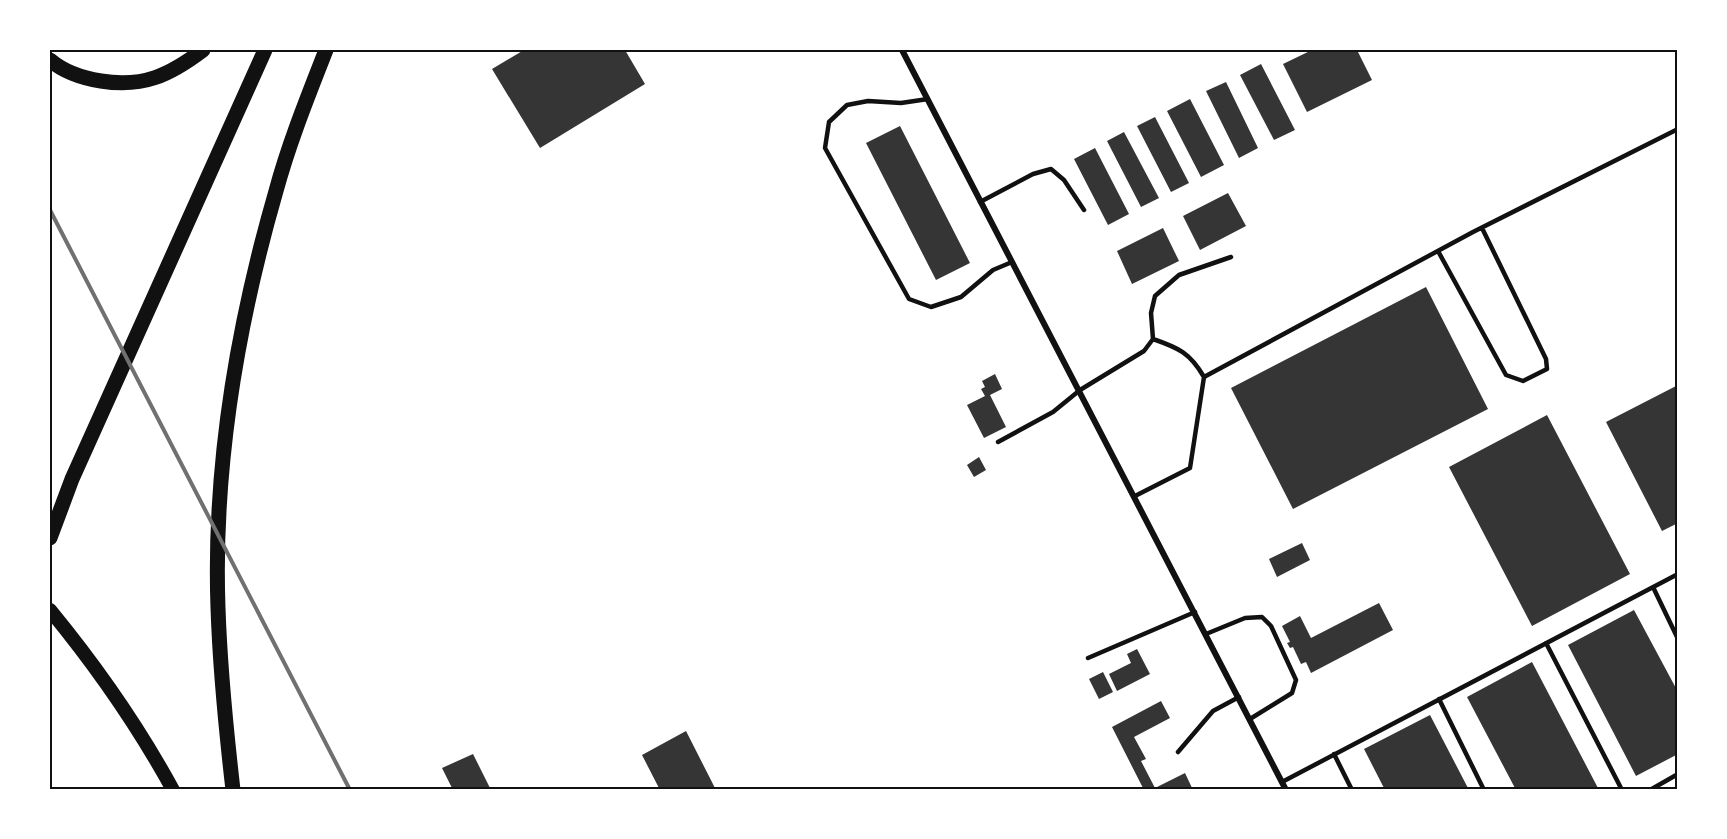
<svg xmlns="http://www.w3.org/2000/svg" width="1727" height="839" font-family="'DejaVu Sans',sans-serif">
	<rect width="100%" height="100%" fill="#fff"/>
	<!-- building -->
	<path fill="#353535" d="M 524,50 L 625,50 L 645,84 L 540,148 L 492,69 Z
		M 1312,50 L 1357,50 L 1372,80 L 1307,112 L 1283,64 Z
		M 1261,64 L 1295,130 L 1274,140 L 1240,75 Z
		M 1226,82 L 1258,148 L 1239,158 L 1206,91 Z
		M 1190,99 L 1224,165 L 1201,177 L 1167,111 Z
		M 1155,117 L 1189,183 L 1171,192 L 1137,126 Z
		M 900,126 L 970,263 L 936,280 L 866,143 Z
		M 1124,132 L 1159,198 L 1141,207 L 1107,141 Z
		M 1095,148 L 1129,214 L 1108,225 L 1074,159 Z
		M 1228,193 L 1246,226 L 1200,250 L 1183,216 Z
		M 1163,228 L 1179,261 L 1132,284 L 1117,251 Z
		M 1426,287 L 1488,409 L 1293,509 L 1231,388 Z
		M 995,374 L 1002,389 L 990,395 L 1006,427 L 984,438 L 967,405 L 985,396 L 981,389 L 985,387 L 982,381 Z
		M 1678,385 L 1678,523 L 1662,531 L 1606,422 Z
		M 1547,415 L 1630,574 L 1532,626 L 1449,467 Z
		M 979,457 L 986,470 L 974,477 L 967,465 Z
		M 1302,543 L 1310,560 L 1277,577 L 1269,559 Z
		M 1379,603 L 1393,630 L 1311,673 L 1306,662 L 1301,664 L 1293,647 L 1290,648 L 1287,643 L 1290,642 L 1282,626 L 1300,616 L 1311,638 Z
		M 1634,610 L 1678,692 L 1678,754 L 1636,776 L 1568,645 Z
		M 1137,649 L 1150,674 L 1117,691 L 1109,674 L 1131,663 L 1127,654 Z
		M 1532,662 L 1599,790 L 1516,790 L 1467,697 Z
		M 1103,672 L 1113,692 L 1099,699 L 1089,679 Z
		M 1161,701 L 1170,718 L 1134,737 L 1146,759 L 1141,761 L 1155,788 L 1185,773 L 1193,790 L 1144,790 L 1112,727 Z
		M 1430,715 L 1469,790 L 1385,790 L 1364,749 Z
		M 686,731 L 716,790 L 660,790 L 642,755 Z
		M 473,754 L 491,790 L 453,790 L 442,768 Z"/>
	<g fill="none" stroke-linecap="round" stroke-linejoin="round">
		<!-- service -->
		<path stroke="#111" stroke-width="4.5" d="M 928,99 L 901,103 L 868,101 L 847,105 L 829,122 L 825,148 L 909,299 L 931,307 L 961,297 L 993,270 L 1012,262
			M 980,202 L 1033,174 L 1051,169 L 1064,180 L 1084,210
			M 1438,251 L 1506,375 L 1523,381 L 1547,369 L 1546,359 L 1482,228
			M 1153,339 C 1179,348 1190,353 1204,377
			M 998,442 L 1053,412 L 1080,390 L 1144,351 L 1153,339 L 1151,313 L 1155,296 L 1179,275 L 1231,257
			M 1135,496 L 1190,468 L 1204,377 L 1473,232 L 1678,129
			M 1653,587 L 1678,639
			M 1206,634 L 1245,618 L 1262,617 L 1271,626 L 1296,680 L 1292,693 L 1250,719
			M 1546,643 L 1622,790
			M 1088,658 L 1195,612
			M 1439,699 L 1484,790
			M 1178,752 L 1213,711 L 1239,697
			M 1334,754 L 1352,790
			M 1282,782 L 1678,574
			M 1650,790 L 1678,774"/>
		<!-- minor -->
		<path stroke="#111" stroke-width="6" d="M 902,50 L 1286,790"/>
		<!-- primary -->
		<path stroke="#111" stroke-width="14" d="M 50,610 C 96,666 138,726 173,790"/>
		<!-- motorway -->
		<path stroke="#111" stroke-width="15" d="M 50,60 C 64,72 82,78 101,81 C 143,88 170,75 203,50
			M 50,538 L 72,479 L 265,50
			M 233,790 C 226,729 220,669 218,608 C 213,468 237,326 276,191 C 289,143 308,96 326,50"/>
		<!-- rail -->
		<path stroke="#707070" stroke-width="4" d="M 50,210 L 350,790"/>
	</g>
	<!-- border -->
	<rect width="1727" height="839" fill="none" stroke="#ffffff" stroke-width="102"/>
	<rect x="51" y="51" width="1625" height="737" fill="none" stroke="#111" stroke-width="2"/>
</svg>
